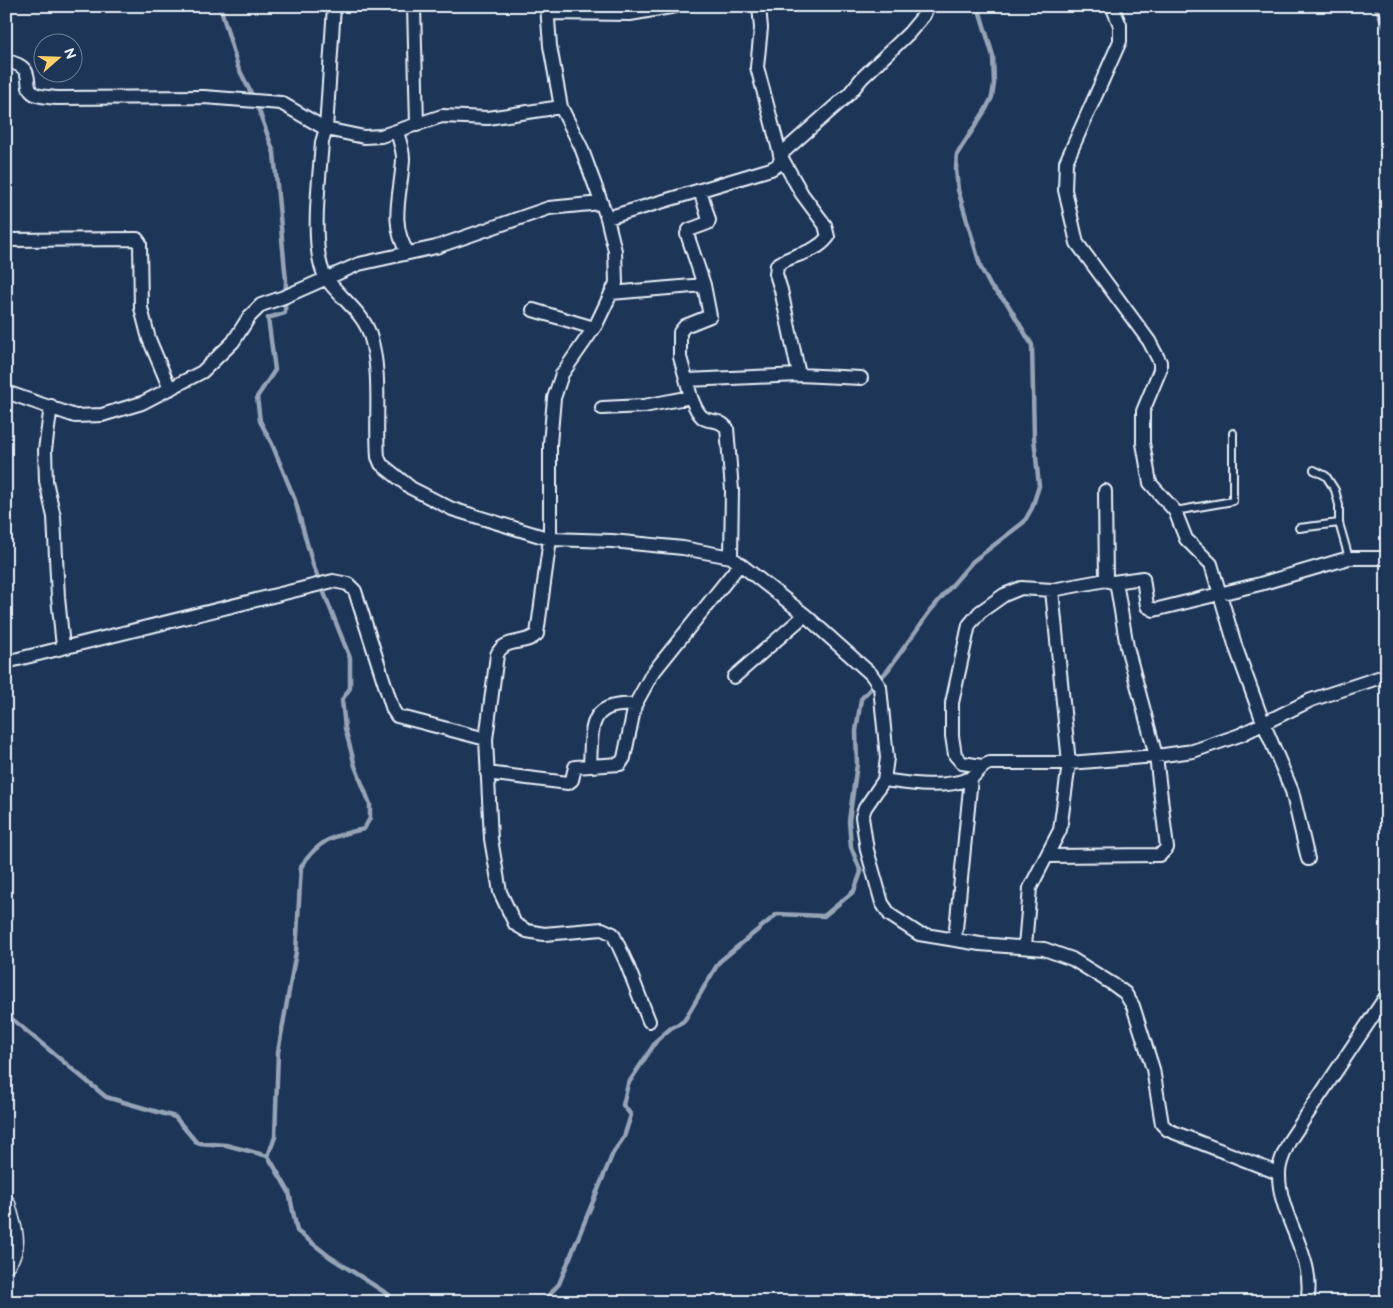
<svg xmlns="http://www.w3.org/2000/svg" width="1393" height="1308" font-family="'Balsamiq Sans',sans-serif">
	<rect width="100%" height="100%" fill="#1d3557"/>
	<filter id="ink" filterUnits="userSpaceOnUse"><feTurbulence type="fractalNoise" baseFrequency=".02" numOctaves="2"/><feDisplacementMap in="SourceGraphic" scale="10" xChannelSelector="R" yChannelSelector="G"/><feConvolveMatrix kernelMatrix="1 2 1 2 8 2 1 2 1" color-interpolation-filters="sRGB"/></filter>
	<g filter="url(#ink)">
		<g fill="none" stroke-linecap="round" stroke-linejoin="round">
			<!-- stream -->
			<path stroke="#95a4b5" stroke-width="4.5" d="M 220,6 L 238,67 L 257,105 L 274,153 L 286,281 L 285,313 L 268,318 L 275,370 L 257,397 L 260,421 L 272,444 L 295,500 L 313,565 L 350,658 L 350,688 L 342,700 L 345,728 L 355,766 L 370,804 L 370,818 L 364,829 C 334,835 318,840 301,867 L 296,952 L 278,1052 L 275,1137 L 268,1156
				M 1375,6 L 1387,31
				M 1387,167 L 1381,204 L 1387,251
				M 6,1014 L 106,1097 L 175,1117 L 197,1143 L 226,1145 L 268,1156 L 289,1192 L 297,1231 L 330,1257 L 389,1295 L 394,1302
				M 542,1302 L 559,1284 L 613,1153 L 624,1137 L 631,1115 L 623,1105 L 628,1084 L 657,1040 L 671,1028 L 684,1021 L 719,962 L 777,914 L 824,916 L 854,891 L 861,872 L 851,847 L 849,821 L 857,764 L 856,731 L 861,699 L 888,670 L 930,611 L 972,562 L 1024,522 L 1032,508 L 1039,486 L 1034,438 L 1032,345 L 1007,303 L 991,287 L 981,268 L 958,190 L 956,169 L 957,154 L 986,109 L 992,97 L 994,84 L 993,56 L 978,6"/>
			<!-- lane casing -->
			<g stroke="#e8f1f8" stroke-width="10">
				<path id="lane" d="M 1314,470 L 1326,476 L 1335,490 L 1339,505 L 1339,523 L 1349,558
					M 1175,511 L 1233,501 L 1233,433
					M 1299,528 L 1339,523"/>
			</g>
			<!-- street casing -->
			<g stroke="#e8f1f8" stroke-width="16">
				<path id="street" d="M 334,6 L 326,129 L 322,142 C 320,174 309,251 326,278 C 339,297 363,312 370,335 C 382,372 375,419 378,457 L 381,464 L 411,488 L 452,509 L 550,539 L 612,541 L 683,548 L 731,557 L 805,615 L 871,674 L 880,687 L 887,758 L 884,780 C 912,784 942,789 969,779 C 977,776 980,765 990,763 L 1069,763 L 1156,756 L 1193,751 L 1240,735 L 1311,700 L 1387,675
					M 414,6 L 417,125
					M 547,6 L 550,46 L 561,107 L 581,147 L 607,218 L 615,251 L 616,283 L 596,325 L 562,374 L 554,398 L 550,444 L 550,539 L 537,634 C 525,646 504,637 497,655 L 486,739 L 491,839 L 500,892 L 515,924 L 527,931 L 544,934 L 602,929 L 613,934 L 626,962 L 649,1021
					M 1112,6 L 1120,25 L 1120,41 L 1066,162 L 1065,190 L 1077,243 L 1149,341 L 1160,362 L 1160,370 L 1143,411 L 1143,443 L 1150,483 L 1175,511 L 1186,539 L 1211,564 L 1236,648 L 1263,722 L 1292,791 L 1308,859
					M 548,13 L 630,14 L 676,6
					M 6,61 C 42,68 18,88 37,95 C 43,97 51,97 57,98 L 204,97 L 281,103 L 326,129 L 364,137 L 381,136 L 442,116 L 488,118 L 561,107
					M 397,131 C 399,140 403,150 403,158 C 402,191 388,223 408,253
					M 607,218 L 771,169 L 778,165 L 781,159 L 779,150 L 757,67 L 761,28 L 759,6
					M 6,240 L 137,239 L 140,243 L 141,308 L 149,339 L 170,389
					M 611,293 L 704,285
					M 533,310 L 594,328
					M 799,375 L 781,290 L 776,274 L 777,265 C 793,253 814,255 828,237 L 825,225 L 802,194 L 780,155 L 849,94 L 862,78 L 909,33 L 924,15 L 927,6
					M 687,380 L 799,375 L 861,378
					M 6,392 L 75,416 L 102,415 L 142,403 L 202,372 L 233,342 L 249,317 L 261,305 L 284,297 L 359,264 L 436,247 L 549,208 L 601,203
					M 691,397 L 680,357 L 680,332 L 685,326 L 710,316 L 704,285 L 687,234 L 689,230 L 708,223 L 709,220 L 700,190
					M 51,406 L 45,450 L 46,481 L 54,517 L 58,597 L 63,647
					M 602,408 L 644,406 L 691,397 C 704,433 712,412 727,428 L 732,490 L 731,557
					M 1105,491 L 1106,580
					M 1113,582 L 1143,578 L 1147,606 L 1154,610 L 1260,584 L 1349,558 L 1387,558
					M 6,662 L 333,581 L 348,584 L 355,591 L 393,710 L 397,716 L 486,739
					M 734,677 L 805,615
					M 590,766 L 620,764 L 624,758 L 635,705
					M 982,766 L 962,763 L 955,755 L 952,736 L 952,703 L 969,625 L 980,612 L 1004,595 L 1021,588 L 1052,590 L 1106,580 L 1115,583 L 1117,587 L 1127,647 L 1156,756 L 1167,848 L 1160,855 L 1049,856
					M 487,773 L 568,783 L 572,780 L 575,767 L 590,766 C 592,729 587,701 635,705 L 652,674 L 740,564
					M 884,780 L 865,808 L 862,817 L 867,850 L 882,903 L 890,915 L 919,934 L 980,944 L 1044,949 L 1072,959 L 1114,985 L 1125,993 L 1133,1006 L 1153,1069 L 1162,1124 L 1168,1130 L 1278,1173
					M 955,939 L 971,778
					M 1025,946 L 1030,888 L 1060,830 L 1069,763 L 1052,590
					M 1307,1302 C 1317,1256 1278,1218 1279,1173 C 1279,1162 1285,1151 1290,1140 L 1387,995"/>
			</g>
			<!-- secondary casing -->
			<g stroke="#e8f1f8" stroke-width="21">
				<path id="secondary" d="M 6,1204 C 11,1225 21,1245 6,1263"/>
			</g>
			<!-- lane -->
			<use href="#lane" stroke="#1d3557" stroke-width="6"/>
			<!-- street -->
			<use href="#street" stroke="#1d3557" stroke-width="12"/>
			<!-- secondary -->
			<use href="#secondary" stroke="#1d3557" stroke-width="18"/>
		</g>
	</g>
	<!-- margin -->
	<rect width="1393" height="1308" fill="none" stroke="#1d3557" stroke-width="25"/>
	<rect x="12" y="12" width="1368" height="1283" fill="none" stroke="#e8f1f8" stroke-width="2" filter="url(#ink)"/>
	<!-- north arrow -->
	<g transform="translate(58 58) rotate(70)"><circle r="24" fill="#1d3557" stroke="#6e8097"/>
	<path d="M0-4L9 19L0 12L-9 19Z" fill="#ffd166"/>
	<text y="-8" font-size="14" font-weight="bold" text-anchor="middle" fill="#e8f1f8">N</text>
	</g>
</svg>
